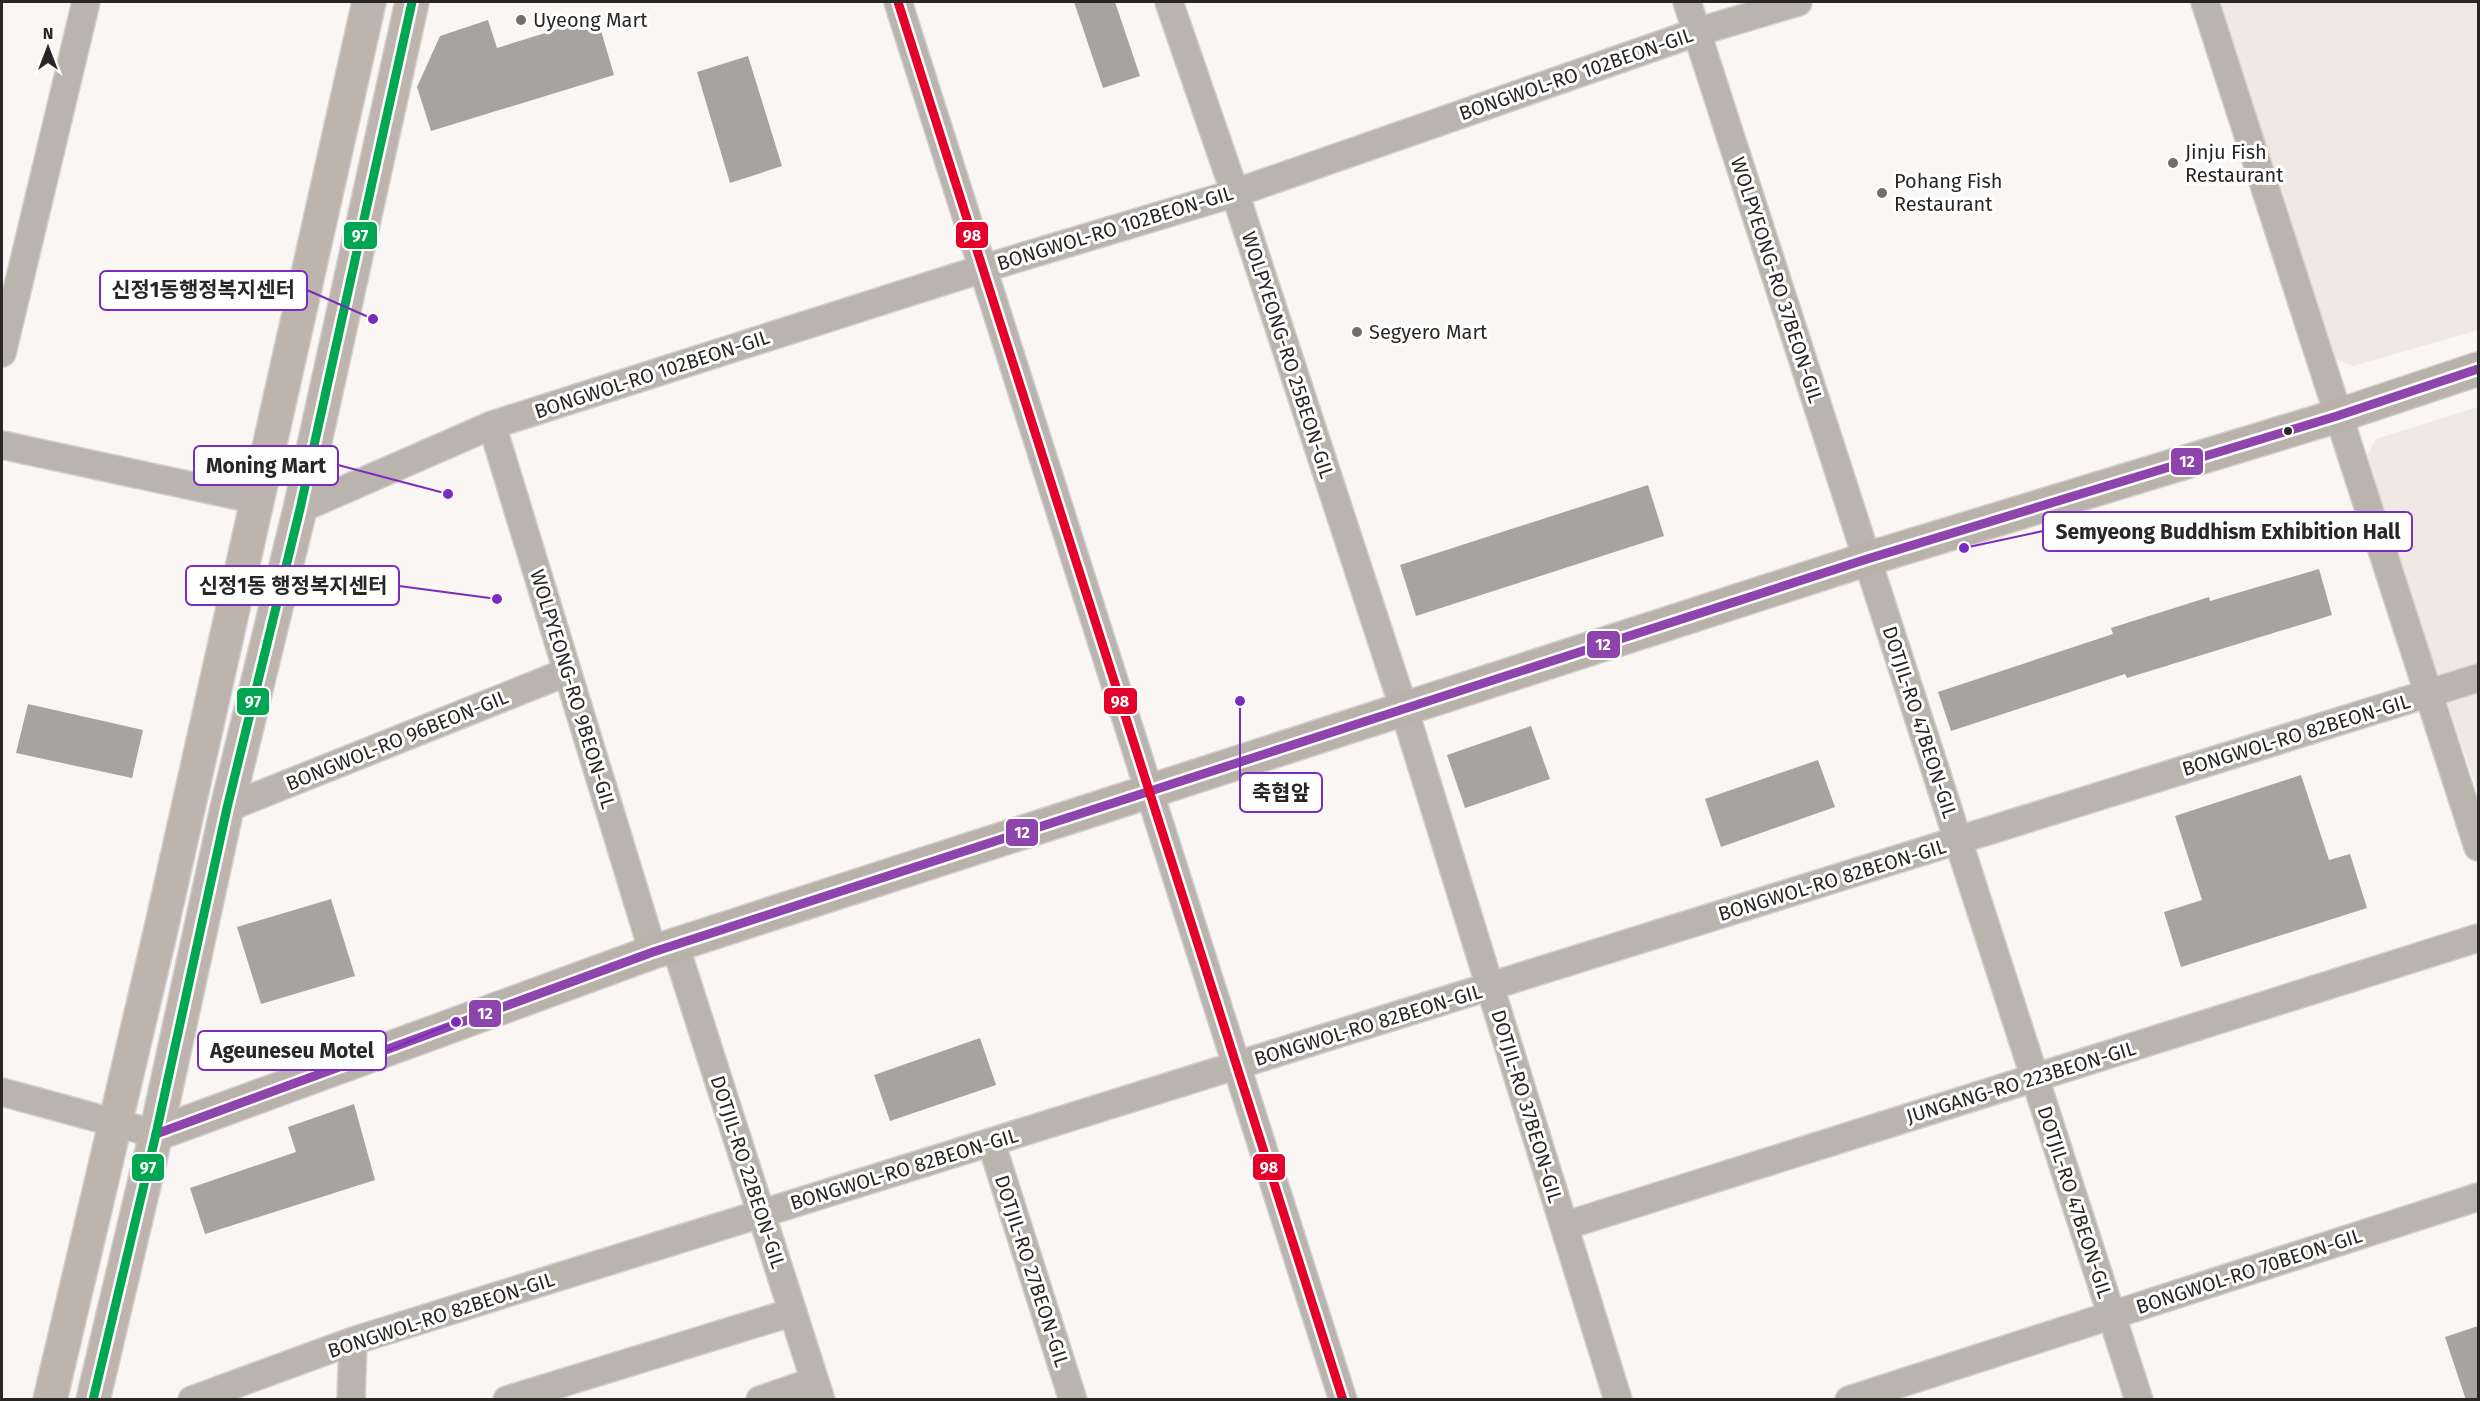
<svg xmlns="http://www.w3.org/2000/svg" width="2480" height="1401" font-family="'Fira Sans','Noto Sans KR',sans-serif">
	<rect width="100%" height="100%" fill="#f9f6f4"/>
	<!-- built -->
	<path fill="#efe8e3" d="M 2214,2 L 2478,2 L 2478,330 L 2353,366 L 2325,354 Z
		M 2478,407 L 2478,792 L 2363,463 L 2376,439 Z"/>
	<!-- building -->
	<path fill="#a6a4a3" d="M 1074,2 L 1115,2 L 1140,76 L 1103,88 Z
		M 597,17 L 614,75 L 431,131 L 417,87 L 440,36 L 488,20 L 497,48 Z
		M 748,56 L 782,166 L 730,183 L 697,72 Z
		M 1648,485 L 1664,536 L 1416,616 L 1400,565 Z
		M 2319,569 L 2332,615 L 2127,678 L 2125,674 L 1951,731 L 1938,692 L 2113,634 L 2111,628 L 2209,597 L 2210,601 Z
		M 28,704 L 143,730 L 132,778 L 16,753 Z
		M 1531,726 L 1550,779 L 1465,808 L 1447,755 Z
		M 1818,760 L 1835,807 L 1721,847 L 1705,799 Z
		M 2301,775 L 2329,860 L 2350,854 L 2367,908 L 2181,967 L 2164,912 L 2202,900 L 2175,816 Z
		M 331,899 L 355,976 L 261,1004 L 237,927 Z
		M 980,1038 L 996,1085 L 890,1121 L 874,1075 Z
		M 354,1104 L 375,1180 L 205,1234 L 190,1188 L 296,1152 L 288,1127 Z
		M 2478,1326 L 2478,1400 L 2466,1400 L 2445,1337 Z"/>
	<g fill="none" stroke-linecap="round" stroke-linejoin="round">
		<!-- street casing -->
		<g stroke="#d3d1d0" stroke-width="30">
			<path id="street" d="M 898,2 L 1343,1400
				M 1169,2 L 1235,193 L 1404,709 L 1618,1400
				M 1687,2 L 2139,1400
				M 2205,2 L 2478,847
				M 2,353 L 86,2
				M 492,425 L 653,952
				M 2,445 L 257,500
				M 300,509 L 492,425 L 985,268 L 1235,193 L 1697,32 L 1798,2
				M 227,808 L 567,672
				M 675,945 L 821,1400
				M 2,1092 L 156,1134
				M 991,1142 L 1073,1400
				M 1564,1226 L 2478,938
				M 192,1400 L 353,1341 L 2478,678
				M 351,1400 L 353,1341
				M 507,1400 L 793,1312
				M 760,1400 L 815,1381
				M 1849,1400 L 2478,1197"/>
		</g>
		<!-- secondary casing -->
		<g stroke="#d3d1d0" stroke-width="36">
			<path id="secondary" d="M 156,1134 L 653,952 L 1867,559 L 2337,416 L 2478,369"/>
		</g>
		<!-- primary casing -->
		<g stroke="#d3d1d0" stroke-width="36">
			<path id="primary" d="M 50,1400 L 161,929 L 369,2
				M 93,1400 L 156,1134 L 227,808 L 300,509 L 412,2"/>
		</g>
		<!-- street -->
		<use href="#street" stroke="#b9b4ad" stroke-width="27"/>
		<!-- secondary -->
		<use href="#secondary" stroke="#b8b2ab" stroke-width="33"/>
		<!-- primary -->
		<use href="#primary" stroke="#bdb5ad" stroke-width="33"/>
		<!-- bus-1 casing -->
		<g stroke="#fff" stroke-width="14">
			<path id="bus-1" d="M 156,1134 L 653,952 L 1867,559 L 2337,416 L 2478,369"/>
		</g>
		<!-- bus-2 casing -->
		<g stroke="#fff" stroke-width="14">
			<path id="bus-2" d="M 93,1400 L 156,1134 L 227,808 L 300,509 L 412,2"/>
		</g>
		<!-- bus-3 casing -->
		<g stroke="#fff" stroke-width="14">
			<path id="bus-3" d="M 898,2 L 1343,1400"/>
		</g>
		<!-- bus-1 -->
		<use href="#bus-1" stroke="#8e44ad" stroke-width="9"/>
		<!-- bus-2 -->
		<use href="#bus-2" stroke="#00a651" stroke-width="9"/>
		<!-- bus-3 -->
		<use href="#bus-3" stroke="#e4002b" stroke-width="9"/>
	</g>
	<!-- markers -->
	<g fill="#716f6e" stroke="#fff" stroke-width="2">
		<circle cx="521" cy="20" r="6"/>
		<circle cx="2173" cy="163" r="6"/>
		<circle cx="1882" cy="193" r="6"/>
		<circle cx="1357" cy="332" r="6"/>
	</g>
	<circle fill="#282726" stroke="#fff" stroke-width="2" cx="2288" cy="431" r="5"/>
	<g text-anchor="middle" stroke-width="6" stroke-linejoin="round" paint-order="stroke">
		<!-- poi labels -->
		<g font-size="20" fill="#282726" stroke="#fff" text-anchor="start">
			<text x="533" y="27">Uyeong Mart</text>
			<text x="2185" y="159">Jinju Fish<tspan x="2185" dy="23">Restaurant</tspan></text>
			<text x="1894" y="188">Pohang Fish<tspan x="1894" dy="23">Restaurant</tspan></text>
			<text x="1369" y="339">Segyero Mart</text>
		</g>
		<!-- street labels -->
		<g font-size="20" fill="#282726" stroke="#fff">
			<text transform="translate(1576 74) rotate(-19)" y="7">BONGWOL-RO 102BEON-GIL</text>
			<text transform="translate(1115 228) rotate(-17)" y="7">BONGWOL-RO 102BEON-GIL</text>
			<text transform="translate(1777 280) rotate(72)" y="7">WOLPYEONG-RO 37BEON-GIL</text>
			<text transform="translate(1288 355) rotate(72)" y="7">WOLPYEONG-RO 25BEON-GIL</text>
			<text transform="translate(652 374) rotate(-18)" y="7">BONGWOL-RO 102BEON-GIL</text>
			<text transform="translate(573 689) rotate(73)" y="7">WOLPYEONG-RO 9BEON-GIL</text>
			<text transform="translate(1920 722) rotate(72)" y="7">DOTJIL-RO 47BEON-GIL</text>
			<text transform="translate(2296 735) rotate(-17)" y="7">BONGWOL-RO 82BEON-GIL</text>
			<text transform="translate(397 740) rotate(-22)" y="7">BONGWOL-RO 96BEON-GIL</text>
			<text transform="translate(1832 880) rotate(-17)" y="7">BONGWOL-RO 82BEON-GIL</text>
			<text transform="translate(1368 1025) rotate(-17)" y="7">BONGWOL-RO 82BEON-GIL</text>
			<text transform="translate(2021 1082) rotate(-17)" y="7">JUNGANG-RO 223BEON-GIL</text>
			<text transform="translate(1527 1106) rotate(73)" y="7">DOTJIL-RO 37BEON-GIL</text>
			<text transform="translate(904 1169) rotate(-17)" y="7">BONGWOL-RO 82BEON-GIL</text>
			<text transform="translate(748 1172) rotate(72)" y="7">DOTJIL-RO 22BEON-GIL</text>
			<text transform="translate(2075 1202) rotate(72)" y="7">DOTJIL-RO 47BEON-GIL</text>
			<text transform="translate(1032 1271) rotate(72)" y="7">DOTJIL-RO 27BEON-GIL</text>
			<text transform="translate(2249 1271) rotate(-18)" y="7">BONGWOL-RO 70BEON-GIL</text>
			<text transform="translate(441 1315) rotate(-18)" y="7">BONGWOL-RO 82BEON-GIL</text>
		</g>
	</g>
	<!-- callouts -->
	<path fill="none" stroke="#7b2cbf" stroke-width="2" d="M373 319L307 290M448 494L338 465M1964 548L2043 531M497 599L399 586M1240 701L1240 793M456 1022L386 1051"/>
	<g fill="#7b2cbf" stroke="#fff" stroke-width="2">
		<circle cx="373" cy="319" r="6"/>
		<circle cx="448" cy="494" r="6"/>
		<circle cx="1964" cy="548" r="6"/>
		<circle cx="497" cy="599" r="6"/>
		<circle cx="1240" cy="701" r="6"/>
		<circle cx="456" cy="1022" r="6"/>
	</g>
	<g fill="#fff" stroke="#7b2cbf" stroke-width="2">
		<rect x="100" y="271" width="207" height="39" rx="6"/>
		<rect x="194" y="446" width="144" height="39" rx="6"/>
		<rect x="2043" y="512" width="369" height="39" rx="6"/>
		<rect x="186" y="566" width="213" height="39" rx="6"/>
		<rect x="1240" y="773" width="82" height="39" rx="6"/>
		<rect x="198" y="1031" width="188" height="39" rx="6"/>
	</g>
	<g font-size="21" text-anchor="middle" font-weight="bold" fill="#282726">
		<text x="203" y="297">신정1동행정복지센터</text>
		<text x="266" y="473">Moning Mart</text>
		<text x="2228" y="539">Semyeong Buddhism Exhibition Hall</text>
		<text x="293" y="593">신정1동 행정복지센터</text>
		<text x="1281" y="800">축협앞</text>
		<text x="292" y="1058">Ageuneseu Motel</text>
	</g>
	<g stroke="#fff" stroke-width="2">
		<rect x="955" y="221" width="34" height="28" rx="6" fill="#e4002b"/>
		<rect x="343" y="221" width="35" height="29" rx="6" fill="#00a651"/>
		<rect x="2170" y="447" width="34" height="29" rx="6" fill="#8e44ad"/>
		<rect x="1586" y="630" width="35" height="29" rx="6" fill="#8e44ad"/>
		<rect x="1103" y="687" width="35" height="28" rx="6" fill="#e4002b"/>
		<rect x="236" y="687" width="34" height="29" rx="6" fill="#00a651"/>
		<rect x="1005" y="818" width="34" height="29" rx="6" fill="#8e44ad"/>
		<rect x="468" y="999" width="34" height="29" rx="6" fill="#8e44ad"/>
		<rect x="1252" y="1153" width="34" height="28" rx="6" fill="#e4002b"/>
		<rect x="131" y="1153" width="34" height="29" rx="6" fill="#00a651"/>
	</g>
	<g font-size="16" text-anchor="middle" font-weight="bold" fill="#fff">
		<text x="972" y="241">98</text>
		<text x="360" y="241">97</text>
		<text x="2187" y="467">12</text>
		<text x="1603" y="650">12</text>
		<text x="1120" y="707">98</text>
		<text x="253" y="707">97</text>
		<text x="1022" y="838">12</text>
		<text x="485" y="1019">12</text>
		<text x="1269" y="1173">98</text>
		<text x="148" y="1173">97</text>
	</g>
	<!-- border -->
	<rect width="2480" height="1401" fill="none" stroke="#282726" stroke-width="6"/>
	<!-- north arrow -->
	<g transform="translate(48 48)" stroke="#ffffff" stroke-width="4.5" paint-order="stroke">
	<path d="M0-4.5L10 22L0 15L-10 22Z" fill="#282726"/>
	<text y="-9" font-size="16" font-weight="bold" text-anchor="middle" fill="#282726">N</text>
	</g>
</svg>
